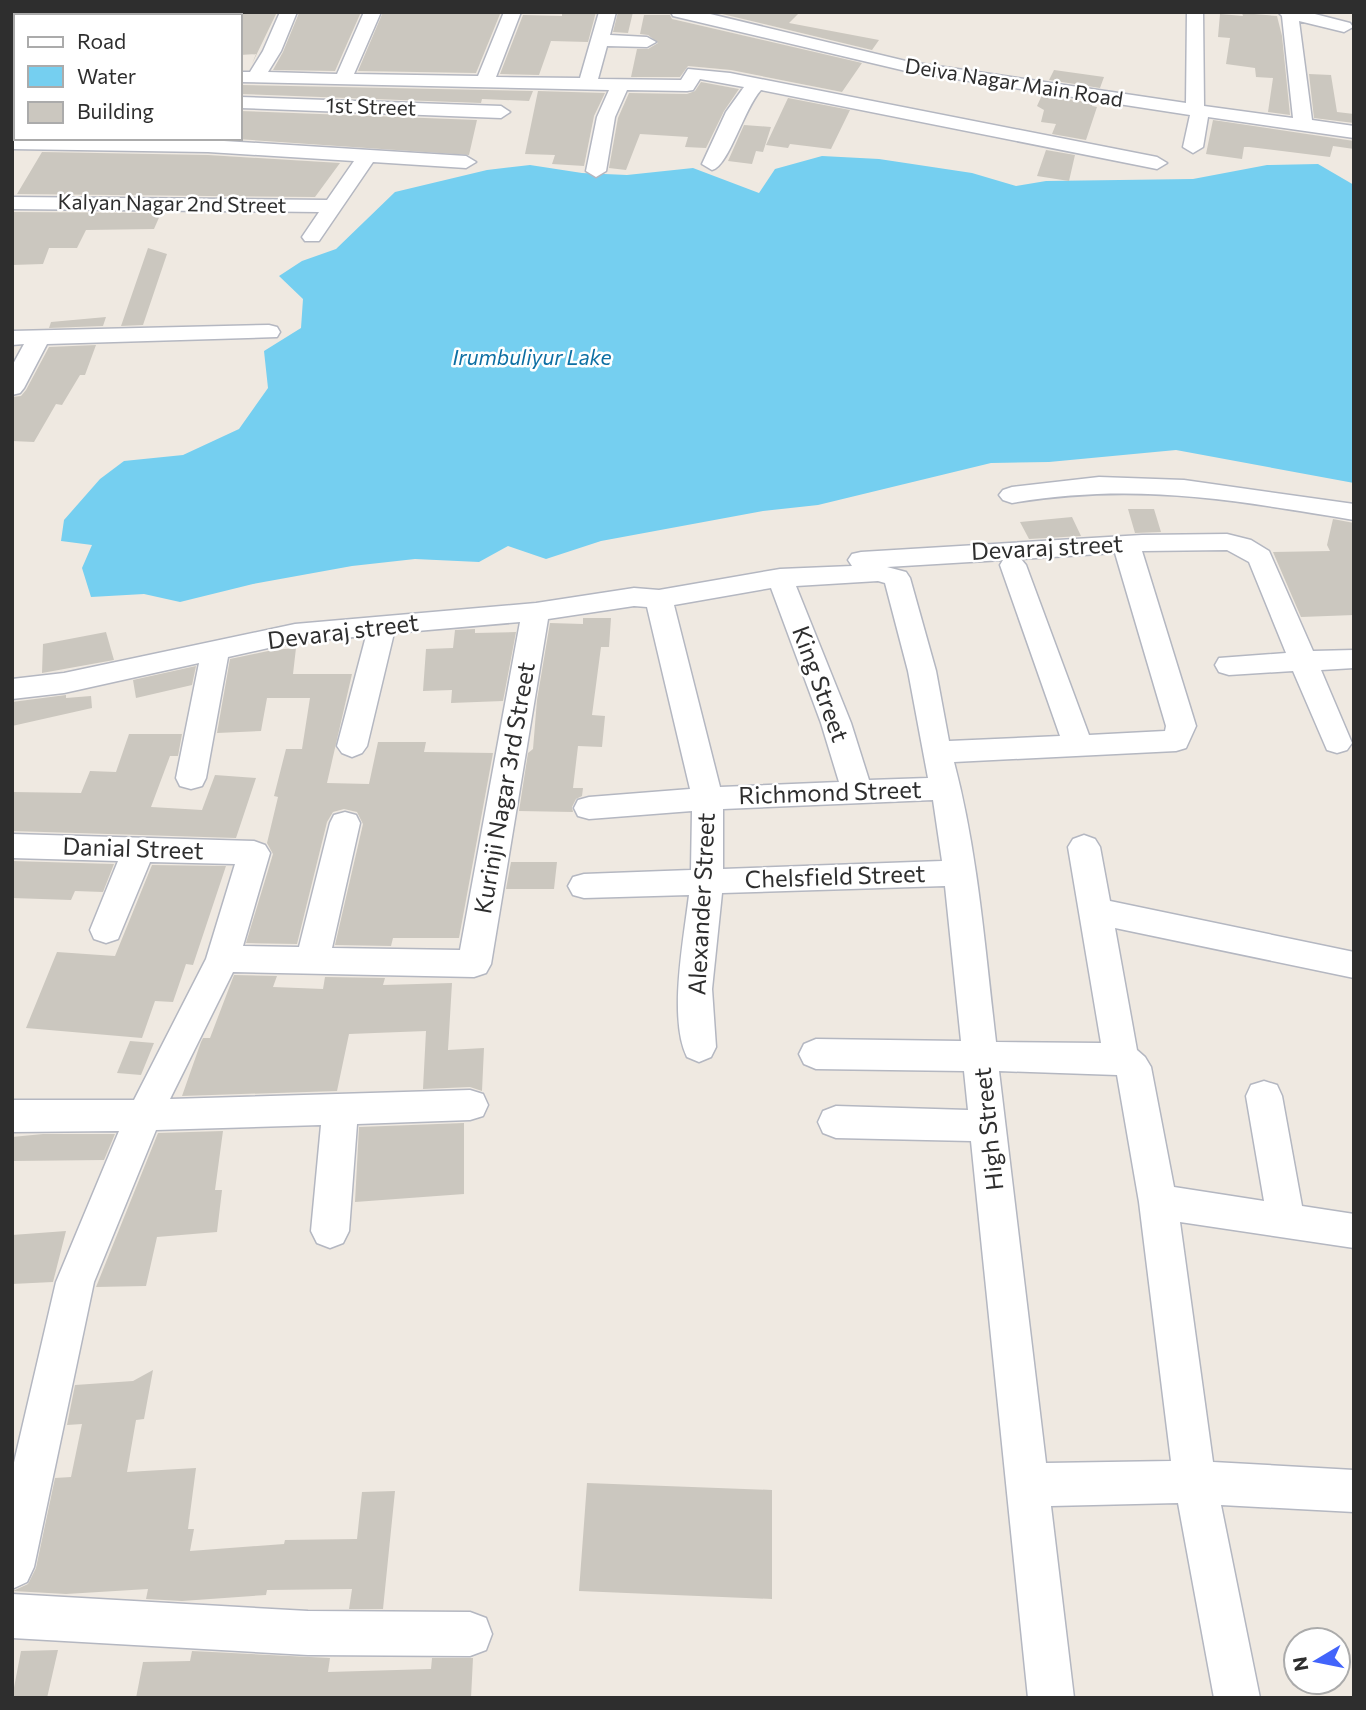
<svg xmlns="http://www.w3.org/2000/svg" width="1366" height="1710" font-family="Commissioner,sans-serif">
	<rect width="100%" height="100%" fill="#efe9e1"/>
	<!-- water -->
	<path fill="#75cff0" d="M 822,156 L 879,159 L 972,173 L 1016,186 L 1046,181 L 1193,179 L 1267,165 L 1318,164 L 1354,185 L 1354,483 L 1176,450 L 1049,462 L 991,463 L 818,505 L 763,511 L 601,541 L 546,559 L 508,546 L 479,562 L 415,559 L 352,566 L 253,584 L 180,602 L 144,594 L 91,597 L 82,568 L 92,545 L 61,541 L 64,520 L 100,479 L 124,461 L 183,455 L 239,429 L 268,388 L 264,351 L 301,328 L 303,299 L 279,276 L 302,261 L 336,249 L 395,192 L 487,170 L 530,165 L 582,173 L 627,175 L 693,168 L 759,193 L 775,169 Z"/>
	<!-- building -->
	<path fill="#cbc7bf" d="M 240,12 L 277,12 L 252,64 L 256,54 L 240,55 Z
		M 339,12 L 361,12 L 335,71 L 273,70 L 283,52 L 299,13 Z
		M 383,12 L 488,12 L 500,14 L 476,73 L 358,71 Z
		M 562,12 L 596,12 L 588,42 L 551,41 L 539,75 L 500,74 L 523,15 L 562,16 Z
		M 618,12 L 633,12 L 628,33 L 613,32 Z
		M 714,12 L 800,12 L 789,23 L 879,40 L 872,50 Z
		M 1242,13 L 1277,16 L 1282,36 L 1290,115 L 1268,112 L 1273,78 L 1256,77 L 1255,68 L 1226,64 L 1230,38 L 1218,37 L 1220,14 L 1243,16 Z
		M 644,15 L 670,15 L 672,19 L 862,63 L 842,92 L 731,70 L 688,66 L 680,77 L 631,77 L 637,49 L 648,49 L 658,43 L 648,35 L 640,34 Z
		M 1054,70 L 1104,77 L 1100,88 L 1049,80 Z
		M 1309,74 L 1331,75 L 1337,112 L 1354,114 L 1354,123 L 1314,118 Z
		M 701,82 L 739,89 L 724,111 L 706,148 L 685,147 L 688,137 L 640,134 L 626,170 L 609,168 L 618,118 L 629,93 L 687,94 L 695,91 Z
		M 242,85 L 533,91 L 529,101 L 482,99 L 481,103 L 240,94 Z
		M 538,91 L 605,93 L 594,116 L 584,166 L 552,164 L 555,155 L 525,154 Z
		M 1042,95 L 1093,103 L 1092,106 L 1097,107 L 1086,140 L 1052,134 L 1056,124 L 1041,122 L 1044,110 L 1037,106 Z
		M 788,98 L 850,110 L 831,149 L 790,144 L 788,148 L 766,145 Z
		M 240,111 L 477,120 L 469,155 L 222,138 L 240,138 Z
		M 1213,120 L 1354,141 L 1354,149 L 1333,146 L 1330,157 L 1249,147 L 1244,147 L 1242,159 L 1206,154 Z
		M 744,125 L 771,127 L 763,152 L 756,151 L 752,164 L 728,161 Z
		M 1046,150 L 1075,155 L 1069,181 L 1037,176 Z
		M 42,152 L 208,155 L 340,163 L 315,197 L 17,194 Z
		M 12,212 L 161,213 L 154,229 L 86,230 L 77,248 L 49,248 L 43,264 L 12,265 Z
		M 148,248 L 167,254 L 143,325 L 121,326 Z
		M 106,317 L 103,326 L 49,328 L 51,322 Z
		M 96,345 L 85,375 L 80,375 L 62,405 L 56,404 L 34,442 L 12,441 L 12,397 L 21,396 L 26,390 L 49,347 Z
		M 1128,509 L 1154,509 L 1161,532 L 1135,533 Z
		M 1072,517 L 1081,536 L 1029,539 L 1020,522 Z
		M 1333,519 L 1354,523 L 1354,615 L 1301,617 L 1273,552 L 1330,551 L 1327,545 Z
		M 583,618 L 611,618 L 609,647 L 601,647 L 592,715 L 605,716 L 602,747 L 578,746 L 573,788 L 583,788 L 582,796 L 576,799 L 572,807 L 573,812 L 519,811 L 528,753 L 533,749 L 537,700 L 550,623 L 583,624 Z
		M 475,629 L 475,633 L 516,632 L 503,701 L 451,703 L 452,690 L 423,691 L 426,649 L 453,648 L 455,630 Z
		M 106,632 L 114,660 L 42,673 L 43,644 Z
		M 296,648 L 293,674 L 352,674 L 327,783 L 369,784 L 378,742 L 426,742 L 424,752 L 493,753 L 459,938 L 393,938 L 391,946 L 335,945 L 363,824 L 357,812 L 344,809 L 333,812 L 327,822 L 297,944 L 246,943 L 273,854 L 267,843 L 278,797 L 274,796 L 286,749 L 302,749 L 310,698 L 267,698 L 261,731 L 217,733 L 230,659 L 273,650 Z
		M 196,666 L 192,685 L 136,698 L 133,680 Z
		M 66,695 L 66,698 L 91,696 L 92,708 L 12,726 L 12,702 Z
		M 129,734 L 182,734 L 178,756 L 170,756 L 151,807 L 202,810 L 215,775 L 256,778 L 236,838 L 12,831 L 12,792 L 81,793 L 90,771 L 116,772 Z
		M 12,861 L 114,864 L 103,892 L 75,891 L 71,900 L 12,898 Z
		M 511,862 L 557,862 L 554,889 L 506,889 Z
		M 152,865 L 226,866 L 193,965 L 186,964 L 173,1002 L 155,1001 L 142,1038 L 26,1028 L 57,952 L 115,956 Z
		M 234,975 L 277,976 L 273,987 L 323,989 L 325,977 L 385,978 L 383,985 L 452,983 L 448,1050 L 484,1048 L 482,1091 L 470,1087 L 423,1089 L 426,1031 L 349,1034 L 337,1091 L 182,1096 L 201,1042 L 203,1038 L 210,1038 Z
		M 130,1041 L 154,1043 L 141,1075 L 117,1073 Z
		M 464,1123 L 464,1194 L 355,1202 L 359,1127 Z
		M 223,1131 L 215,1190 L 222,1190 L 217,1232 L 157,1237 L 146,1286 L 96,1287 L 158,1133 Z
		M 43,1134 L 115,1134 L 104,1160 L 12,1161 L 12,1137 Z
		M 66,1231 L 53,1282 L 12,1284 L 12,1235 Z
		M 153,1370 L 144,1419 L 136,1420 L 127,1472 L 196,1468 L 188,1529 L 194,1529 L 190,1551 L 284,1544 L 285,1540 L 357,1539 L 362,1492 L 395,1491 L 383,1609 L 349,1609 L 352,1589 L 267,1590 L 266,1595 L 182,1601 L 146,1599 L 148,1589 L 66,1594 L 13,1591 L 28,1584 L 36,1568 L 55,1478 L 71,1477 L 82,1424 L 67,1425 L 75,1385 L 133,1381 Z
		M 587,1483 L 772,1490 L 772,1599 L 579,1591 Z
		M 58,1650 L 47,1698 L 12,1698 L 21,1651 Z
		M 192,1651 L 330,1658 L 328,1672 L 431,1669 L 432,1658 L 473,1658 L 471,1698 L 136,1698 L 143,1662 L 190,1661 Z"/>
	<g fill="none" stroke-linecap="round" stroke-linejoin="round">
		<!-- minor casing -->
		<g stroke="#b4b7c1" stroke-width="3">
			<path id="minor" d="M 53,12 L 70,12 L 69,16 L 52,16 Z
				M 183,12 L 200,12 L 200,16 L 183,16 Z
				M 280,12 L 297,12 L 281,51 L 268,72 L 337,74 L 364,12 L 381,12 L 354,74 L 478,76 L 504,12 L 521,12 L 496,77 L 580,78 L 599,12 L 616,12 L 610,35 L 647,37 L 656,42 L 647,47 L 607,46 L 598,79 L 681,80 L 688,69 L 730,73 L 1157,157 L 1167,163 L 1157,169 L 761,90 C 744,108 729,166 712,170 L 702,164 L 726,112 L 744,87 L 700,79 L 693,90 L 687,91 L 627,90 L 615,117 L 606,171 L 596,177 L 586,171 L 597,117 L 609,90 L 240,82 L 240,72 L 250,72 L 263,51 Z
				M 671,12 L 702,12 L 910,62 L 1186,103 L 1187,12 L 1203,12 L 1204,106 L 1293,118 L 1282,16 L 1278,12 L 1307,12 L 1350,23 L 1353,27 L 1344,32 L 1299,21 L 1312,120 L 1354,126 L 1354,138 L 1208,117 L 1203,147 L 1193,153 L 1183,147 L 1190,115 L 910,72 L 673,16 Z
				M 12,76 L 16,76 L 16,91 L 12,91 Z
				M 240,97 L 501,106 L 510,112 L 501,118 L 240,108 Z
				M 12,137 L 208,140 L 466,156 L 476,162 L 466,168 L 373,162 L 319,241 L 305,241 L 302,237 L 319,212 L 12,209 L 12,197 L 327,200 L 354,161 L 208,152 L 12,149 Z
				M 269,325 L 277,327 L 280,332 L 277,337 L 47,344 L 24,388 L 20,393 L 12,395 L 12,366 L 24,344 L 12,345 L 12,331 Z
				M 1099,477 L 1184,480 L 1354,504 L 1354,520 C 1233,500 1135,482 1012,503 L 1003,500 L 999,495 L 1003,490 L 1012,487 Z
				M 1227,534 L 1251,540 L 1269,551 L 1313,651 L 1354,650 L 1354,668 L 1321,670 L 1352,743 L 1347,750 L 1337,753 L 1327,750 L 1293,671 L 1229,675 L 1219,672 L 1215,665 L 1219,658 L 1286,653 L 1249,562 L 1227,550 L 1142,551 L 1196,726 L 1186,748 L 1176,751 L 954,762 C 978,853 985,948 996,1042 L 1101,1043 L 1068,847 L 1073,839 L 1084,835 L 1095,839 L 1100,847 L 1110,901 L 1354,952 L 1354,978 L 1115,928 L 1137,1050 L 1145,1057 L 1151,1067 L 1174,1187 L 1264,1201 L 1246,1096 L 1251,1085 L 1264,1081 L 1277,1085 L 1282,1096 L 1302,1206 L 1354,1214 L 1354,1248 L 1180,1222 L 1213,1462 L 1354,1470 L 1354,1512 L 1221,1505 L 1260,1698 L 1214,1698 L 1178,1503 L 1051,1506 L 1074,1698 L 1028,1698 L 971,1141 L 836,1138 L 823,1133 L 818,1122 L 823,1111 L 836,1106 L 968,1110 L 964,1071 L 816,1069 L 804,1064 L 799,1054 L 804,1044 L 816,1039 L 961,1041 L 945,886 L 722,893 L 712,989 L 716,1047 L 711,1057 L 699,1062 L 687,1057 C 668,1019 684,937 689,895 L 584,898 L 573,895 L 568,886 L 573,877 L 584,874 L 691,870 L 692,811 L 589,819 L 578,816 L 574,808 L 578,800 L 589,797 L 690,789 L 647,607 L 634,606 L 548,619 L 491,964 L 486,973 L 474,977 L 233,972 L 170,1099 L 470,1090 L 483,1094 L 488,1105 L 483,1116 L 470,1120 L 357,1124 L 349,1231 L 343,1243 L 330,1248 L 317,1243 L 311,1231 L 321,1125 L 156,1130 L 94,1282 L 34,1567 L 27,1582 L 12,1589 L 12,1471 L 56,1282 L 119,1131 L 12,1132 L 12,1100 L 134,1100 L 206,959 L 235,864 L 150,862 L 118,939 L 106,943 L 94,939 L 90,930 L 118,861 L 12,858 L 12,834 L 254,841 L 265,845 L 270,853 L 243,946 L 299,947 L 330,823 L 334,815 L 345,812 L 356,815 L 360,823 L 332,948 L 460,950 L 520,622 L 394,633 L 367,746 L 362,753 L 352,757 L 342,753 L 337,746 L 366,636 L 295,642 L 228,657 L 206,778 L 202,786 L 191,789 L 180,786 L 176,778 L 199,663 L 64,693 L 12,699 L 12,679 L 64,673 L 295,624 L 536,603 L 634,588 L 659,590 L 780,569 L 852,566 L 848,560 L 852,554 L 861,552 L 1142,535 ZM 1115,553 L 1166,726 L 1165,731 L 1089,735 L 1026,565 L 1021,559 ZM 1003,560 L 1000,565 L 1060,736 L 949,741 L 936,671 L 910,578 L 906,572 L 887,567 ZM 878,581 L 885,583 L 908,671 L 928,778 L 869,780 L 851,723 L 796,586 ZM 771,588 L 821,723 L 839,782 L 720,787 L 674,605 ZM 933,800 L 942,861 L 723,869 L 723,809 ZM 999,1071 L 1117,1075 L 1139,1202 L 1171,1461 L 1046,1463 Z
				M 12,1594 L 308,1611 L 470,1612 L 486,1618 L 492,1634 L 486,1650 L 470,1656 L 308,1655 L 12,1638 Z"/>
		</g>
		<!-- minor -->
		<use href="#minor" fill="#fff" fill-rule="evenodd"/>
	</g>
	<g text-anchor="middle" stroke-width="5" stroke-linejoin="round" paint-order="stroke">
		<!-- far-street labels -->
		<g font-size="21" fill="#2e2e2e" stroke="#fff">
			<text transform="translate(1014 83) rotate(9)" y="7">Deiva Nagar Main Road</text>
			<text transform="translate(371 107) rotate(2)" y="7">1st Street</text>
			<text transform="translate(172 204) rotate(1)" y="7">Kalyan Nagar 2nd Street</text>
		</g>
		<!-- far-water labels -->
		<g font-size="21" font-style="italic" fill="#0d6fa3" stroke="#fff">
			<text x="532" y="365">Irumbuliyur Lake</text>
		</g>
		<!-- street labels -->
		<g font-size="24" fill="#2e2e2e" stroke="#fff">
			<text transform="translate(1047 548) rotate(-3)" y="8">Devaraj street</text>
			<text transform="translate(343 632) rotate(-7)" y="8">Devaraj street</text>
			<text transform="translate(820 684) rotate(70)" y="8">King Street</text>
			<text transform="translate(505 788) rotate(-80)" y="8">Kurinji Nagar 3rd Street</text>
			<text transform="translate(830 793) rotate(-2)" y="8">Richmond Street</text>
			<text transform="translate(133 849) rotate(2)" y="8">Danial Street</text>
			<text transform="translate(835 877) rotate(-2)" y="8">Chelsfield Street</text>
			<text transform="translate(702 904) rotate(-87)" y="8">Alexander Street</text>
			<text transform="translate(989 1129) rotate(-96)" y="8">High Street</text>
		</g>
	</g>
	<!-- border -->
	<rect width="1366" height="1710" fill="none" stroke="#2e2e2e" stroke-width="28"/>
	<!-- legend -->
	<rect x="14" y="14" width="228" height="126" fill="#ffffff" stroke="#ababab" stroke-width="2"/>
	<rect x="28" y="37" width="35" height="10" fill="#ffffff" stroke="#ababab" stroke-width="2"/>
	<text x="77" y="49" font-size="21" fill="#2e2e2e">Road</text>
	<rect x="28" y="66" width="35" height="21" fill="#75cff0" stroke="#ababab" stroke-width="2"/>
	<text x="77" y="84" font-size="21" fill="#2e2e2e">Water</text>
	<rect x="28" y="102" width="35" height="21" fill="#cbc7bf" stroke="#ababab" stroke-width="2"/>
	<text x="77" y="119" font-size="21" fill="#2e2e2e">Building</text>
	<!-- north arrow -->
	<g transform="translate(1317 1661) rotate(260)"><circle r="33" fill="#ffffff" stroke="#ababab" stroke-width="2"/>
	<path d="M0-5L12 26L0 18L-12 26Z" fill="#4264fb"/>
	<text y="-10" font-size="19" font-weight="bold" text-anchor="middle" fill="#2e2e2e">N</text>
	</g>
</svg>
